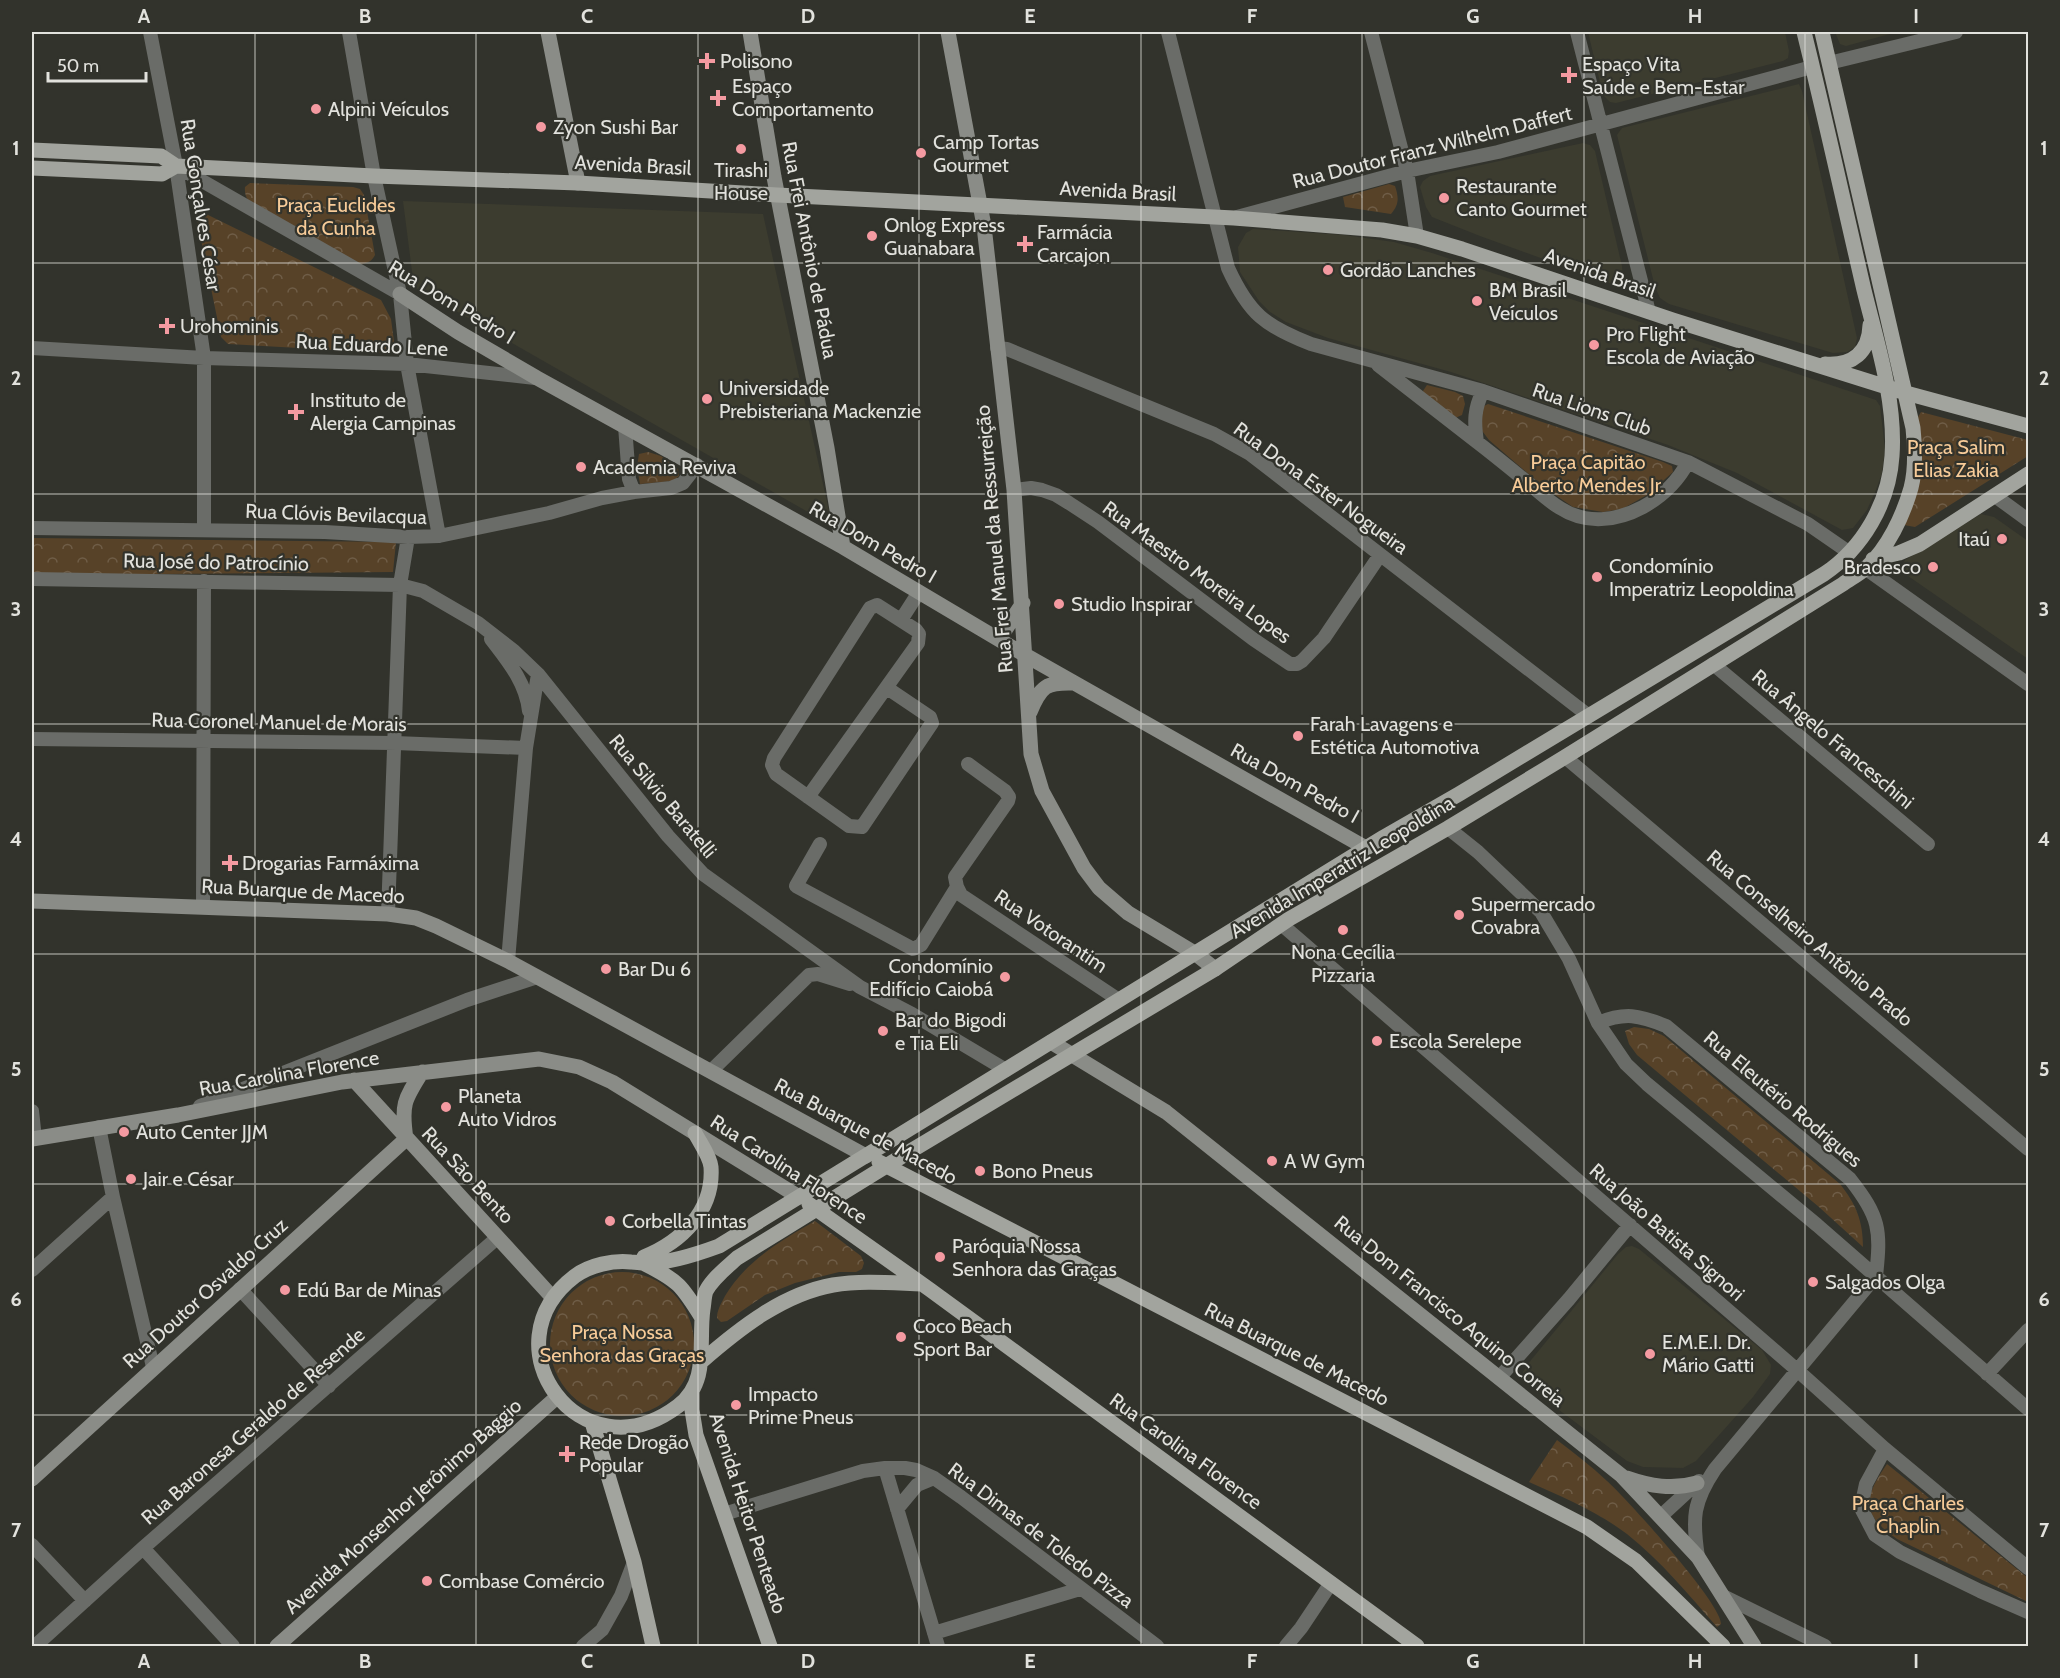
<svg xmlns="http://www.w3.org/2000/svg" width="2060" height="1678" font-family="Cabin,sans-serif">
	<defs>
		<pattern id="park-crowns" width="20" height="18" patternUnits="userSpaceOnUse" patternTransform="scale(1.5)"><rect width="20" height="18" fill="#574228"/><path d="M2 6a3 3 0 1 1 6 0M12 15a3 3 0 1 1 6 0" fill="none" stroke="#6f5d47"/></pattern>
	</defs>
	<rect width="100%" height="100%" fill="#32332c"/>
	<!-- built -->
	<path fill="#3c3c2f" d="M 1588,32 L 1785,32 L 1789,51 L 1788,58 L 1783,61 L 1616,103 L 1610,102 L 1603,95 Z
		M 1835,32 L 1897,32 L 1846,46 L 1840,44 Z
		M 1799,84 L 1802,91 L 1857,338 L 1855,347 L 1847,352 L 1833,353 L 1669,304 L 1660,298 L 1655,287 L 1617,135 L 1622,128 Z
		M 1583,143 L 1590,145 L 1595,151 L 1622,266 L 1623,280 L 1615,285 L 1480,236 L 1432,217 L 1426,207 L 1420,187 L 1423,181 L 1430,176 Z
		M 403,201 L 763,214 L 829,511 L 822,520 L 414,287 Z
		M 1253,229 L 1344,235 L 1394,242 L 1432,253 L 1876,400 L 1880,406 L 1885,449 L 1882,473 L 1876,490 L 1867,510 L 1853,528 L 1842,530 L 1737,473 L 1668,445 L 1451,372 L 1328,338 L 1286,322 L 1270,312 L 1259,301 L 1240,272 L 1238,247 L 1246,233 Z
		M 1981,514 L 1994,517 L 2028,541 L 2028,659 L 1908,576 L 1901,567 L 1905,560 Z
		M 1632,1246 L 1639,1249 L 1762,1350 L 1771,1365 L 1770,1374 L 1753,1397 L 1696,1461 L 1683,1468 L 1643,1467 L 1627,1461 L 1551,1404 L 1524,1378 L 1523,1372 L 1527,1365 L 1618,1254 L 1626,1247 Z"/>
	<!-- park -->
	<path fill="url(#park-crowns)" d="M 250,183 L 353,187 L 360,189 L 364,195 L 375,255 C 372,261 368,263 361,264 L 256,209 C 249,202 244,197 245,187 Z
		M 1389,184 L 1395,186 C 1399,198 1399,205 1391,214 L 1345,207 L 1343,197 Z
		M 204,213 L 381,300 L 391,319 L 395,349 L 388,353 L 228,344 L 221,337 L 197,220 L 198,214 Z
		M 1427,385 L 1455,392 L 1463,396 L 1465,404 L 1462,415 L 1455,418 L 1425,397 L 1423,391 Z
		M 1488,404 L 1663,462 L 1672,466 L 1673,472 L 1647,495 L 1622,509 L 1603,512 L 1573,507 L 1545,488 L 1489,440 L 1480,428 L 1480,408 Z
		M 1921,412 L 2028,440 L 2028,456 L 1915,527 L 1904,525 L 1918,417 Z
		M 648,452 L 661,456 L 678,469 L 679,476 L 673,481 L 640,484 L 637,467 L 639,454 Z
		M 32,538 L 396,542 L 393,572 L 32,575 Z
		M 1634,1027 L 1649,1029 L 1664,1036 L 1840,1184 C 1856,1204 1863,1221 1863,1247 L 1819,1207 L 1637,1055 L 1629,1044 L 1625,1031 Z
		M 815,1221 L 861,1256 L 864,1263 L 862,1269 L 856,1272 L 839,1272 L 795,1283 L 765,1295 L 727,1321 L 721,1322 L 717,1318 C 717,1310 721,1304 725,1296 C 746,1261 780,1241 815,1221 Z
		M550 1344a72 72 0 1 1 144 0a72 72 0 1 1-144 0Z
		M 1557,1440 C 1574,1453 1591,1466 1607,1481 C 1627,1499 1722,1604 1721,1624 L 1717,1627 C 1689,1595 1661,1561 1627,1534 C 1598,1512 1563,1497 1529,1482 Z
		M 1887,1464 L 2028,1578 L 2028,1602 L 1897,1539 C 1860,1514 1864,1497 1887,1464 Z"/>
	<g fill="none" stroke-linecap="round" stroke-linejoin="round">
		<!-- street -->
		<path stroke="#6a6c68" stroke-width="14" d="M 150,32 L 176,166 L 204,358 L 204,530
			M 349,32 L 374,176 L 400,294 L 407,364 L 439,536
			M 1168,32 L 1228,268 C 1249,314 1265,326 1311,344 L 1483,391 L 1688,462 L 1808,524 L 1850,553
			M 1371,32 L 1407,171 L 1417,236
			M 1577,32 L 1649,312
			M 1829,63 L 1956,32
			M 176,166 L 400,294
			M 1237,217 L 1407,171 L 1498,152 L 1812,67
			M 32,348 L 204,358 L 407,364 L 535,378
			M 997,348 L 1007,349 L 1214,434 L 1250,454 L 1589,716
			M 1378,365 L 1477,442
			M 1483,391 C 1474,409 1474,422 1477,442 C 1494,455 1511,469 1527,482 C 1538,491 1548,501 1560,508 C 1586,525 1617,521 1643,507 C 1661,497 1678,481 1688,462
			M 625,426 L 629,479 L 634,492
			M 1014,490 L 1031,488 L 1042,490 L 1056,495 L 1069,503 L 1098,522 L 1253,639 L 1290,664 L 1297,664 L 1302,661 L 1324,638 L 1380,555
			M 1995,496 L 2028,520
			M 32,528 L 325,532 L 408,537 L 439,536 L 549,513 L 602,498 L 634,492 L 671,488 L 683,483 L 697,465
			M 1865,568 L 2028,684
			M 32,579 L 400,585 L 423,591 L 478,623 L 514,651 L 538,674 L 668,836 L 703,874 L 860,987 L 912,1014 L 1006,1070
			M 901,620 L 919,592
			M 491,639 C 507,660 526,682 529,711
			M 1713,664 L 1928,844
			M 32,739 L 395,743 L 526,748
			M 1565,757 L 2028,1149
			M 968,764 L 1005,791 L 1009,797 L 1008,801 L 955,877 L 957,887 L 961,895 L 1119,1000
			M 808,797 L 918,643 L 919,634 L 916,630 L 877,605 L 870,608 L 774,758 L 772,765 L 776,774 L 849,826 L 862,827 L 932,723 L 930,717 L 887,688
			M 1448,828 L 1478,852 L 1541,912 L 1569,959 L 1598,1023 L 1626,1064 L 1647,1084 L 1817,1225 L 2028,1409
			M 820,844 L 796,886 L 913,949 L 921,945 L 957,887
			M 203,907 L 204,581
			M 388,914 L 400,585 L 408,537
			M 1281,924 L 1797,1370 L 1885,1449 L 2028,1568
			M 508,961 L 526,748 L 538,674
			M 1598,1023 C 1625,1012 1639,1015 1666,1026 L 1850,1179 C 1880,1217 1881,1230 1876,1276 L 1715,1469 C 1693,1502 1692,1518 1698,1557
			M 711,1071 L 809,975 L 818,974 L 850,984
			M 200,1106 L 467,1000 L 537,977
			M 32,1111 L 35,1138
			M 99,1127 L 113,1197 L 153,1367
			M 32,1270 L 113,1197
			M 240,1289 L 329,1386
			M 1987,1374 L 2028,1330
			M 1499,1378 L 1569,1299 L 1630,1225
			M 1885,1449 L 1866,1484 L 1863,1498 L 1862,1510 L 1875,1535 L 1900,1552 L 1980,1591 L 2028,1612
			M 885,1468 L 938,1646
			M 897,1509 L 917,1485 L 934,1478
			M 724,1514 L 863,1471 L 885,1468 L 905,1468 L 916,1470 L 934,1478 L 961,1497 L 1157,1646
			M 1661,1516 L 1699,1481
			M 32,1545 L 85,1601
			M 143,1548 L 233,1646
			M 1723,1596 L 1825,1646
			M 934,1633 L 1080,1589
			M 35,1646 L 143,1548 L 497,1238
			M 583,1646 L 602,1630 L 621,1596 L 634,1562
			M 1286,1646 L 1301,1628 L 1331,1583"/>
		<!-- secondary -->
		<path stroke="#8a8c87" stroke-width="15" d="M 548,32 L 578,183
			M 750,32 L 774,177 L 827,448 L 843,547
			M 948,32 L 984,226 L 1014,490 L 1031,754 L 1042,791 L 1084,868 L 1099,888 L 1128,913 L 1196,954 L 1215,969
			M 400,294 L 458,332 L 537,378 L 843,547 L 1025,655 L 1366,848
			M 994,636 L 1005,630 L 1023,603
			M 1030,712 C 1041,686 1046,682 1074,683
			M 32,901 L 388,914 L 416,918 L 436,926 L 508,961 L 866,1156
			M 1051,1042 L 1166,1112 L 1622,1476 L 1698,1557 L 1754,1646
			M 354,1080 L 553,1298
			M 32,1139 L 178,1115 L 342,1082 L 539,1059 L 579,1067 L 612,1082 L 799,1197
			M 406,1139 C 401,1105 404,1100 422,1072
			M 1627,1478 C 1650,1486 1672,1490 1697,1483
			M 32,1479 L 406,1139
			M 277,1646 L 557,1397"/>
		<!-- primary -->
		<path stroke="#a2a49e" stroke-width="15" d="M 1804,32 C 1825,117 1844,204 1864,290 C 1877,343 1896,401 1892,456 C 1889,503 1863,548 1824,574 L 1459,794 L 1384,837 L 719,1246 C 700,1253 666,1264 645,1263 C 640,1263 636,1262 631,1262 C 613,1260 590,1265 575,1276 C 484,1345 581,1479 678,1406 C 710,1382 698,1343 703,1309 C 704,1304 704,1296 706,1291 C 713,1278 726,1268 737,1258 L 904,1155 L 1215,969 L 1289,919 L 1448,828 L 1565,757 L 1843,584 C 1850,579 1859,574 1866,568 C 1888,548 1903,516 1911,488 C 1916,469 1915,447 1913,428 L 1822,32
			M 32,150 L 161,156 L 176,166 L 374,176 L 578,183 L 777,195 L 1234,218 L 1382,230 L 1417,236 L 1462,249 L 1673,320 L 1906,393 L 2028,426
			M 32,168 L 162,174 L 176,166
			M 1825,364 C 1853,366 1869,352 1870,325
			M 1873,559 L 1899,553 L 1920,544 L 2028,474
			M 879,1162 L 1587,1527 L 1636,1561 L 1723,1646
			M 809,1204 L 929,1289 L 1417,1646
			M 644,1257 C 681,1242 714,1211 711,1167 C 710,1156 700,1143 695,1133
			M 645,1264 C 679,1281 682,1286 702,1318
			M 702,1361 C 740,1328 783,1294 833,1285 C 862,1280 893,1283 922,1284
			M 692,1392 L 692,1410 L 696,1435 L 770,1646
			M 592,1422 L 634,1562 L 653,1646"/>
	</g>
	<!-- grid -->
	<path fill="none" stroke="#e2e2dd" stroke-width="1.5" stroke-opacity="0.55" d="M 255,32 L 255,1646M 476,32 L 476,1646M 698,32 L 698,1646M 919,32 L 919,1646M 1141,32 L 1141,1646M 1362,32 L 1362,1646M 1584,32 L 1584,1646M 1805,32 L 1805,1646M 32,263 L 2028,263M 32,494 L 2028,494M 32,724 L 2028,724M 32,954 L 2028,954M 32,1184 L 2028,1184M 32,1415 L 2028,1415"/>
	<!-- markers -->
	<g fill="#f49aa1" stroke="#32332c" stroke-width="2">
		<path d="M704 52h6v6h6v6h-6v6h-6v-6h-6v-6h6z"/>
		<path d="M1566 66h6v6h6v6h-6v6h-6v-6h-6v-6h6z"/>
		<path d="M715 89h6v6h6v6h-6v6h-6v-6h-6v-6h6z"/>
		<circle cx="316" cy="109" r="6"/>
		<circle cx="541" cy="127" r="6"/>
		<circle cx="741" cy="149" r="6"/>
		<circle cx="921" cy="153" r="6"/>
		<circle cx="1444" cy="198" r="6"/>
		<circle cx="872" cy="236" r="6"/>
		<path d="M1022 235h6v6h6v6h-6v6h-6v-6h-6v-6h6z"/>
		<circle cx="1328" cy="270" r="6"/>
		<circle cx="1477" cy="301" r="6"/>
		<path d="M164 317h6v6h6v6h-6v6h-6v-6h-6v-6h6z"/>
		<circle cx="1594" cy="345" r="6"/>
		<circle cx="707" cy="399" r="6"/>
		<path d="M293 403h6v6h6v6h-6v6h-6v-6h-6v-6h6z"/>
		<circle cx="581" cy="467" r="6"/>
		<circle cx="2002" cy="539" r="6"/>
		<circle cx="1933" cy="567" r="6"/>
		<circle cx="1597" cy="577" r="6"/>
		<circle cx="1059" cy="604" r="6"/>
		<circle cx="1298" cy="736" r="6"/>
		<path d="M227 854h6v6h6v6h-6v6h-6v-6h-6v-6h6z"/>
		<circle cx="1459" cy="915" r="6"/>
		<circle cx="1343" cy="930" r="6"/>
		<circle cx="606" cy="969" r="6"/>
		<circle cx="1005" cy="977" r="6"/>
		<circle cx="883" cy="1031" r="6"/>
		<circle cx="1377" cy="1041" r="6"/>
		<circle cx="446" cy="1107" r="6"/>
		<circle cx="124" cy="1132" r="6"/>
		<circle cx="1272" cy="1161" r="6"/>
		<circle cx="980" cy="1171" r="6"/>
		<circle cx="131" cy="1179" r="6"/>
		<circle cx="610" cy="1221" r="6"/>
		<circle cx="940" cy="1257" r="6"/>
		<circle cx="1813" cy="1282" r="6"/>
		<circle cx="285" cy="1290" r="6"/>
		<circle cx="901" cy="1337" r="6"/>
		<circle cx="1650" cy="1354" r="6"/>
		<circle cx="736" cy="1405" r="6"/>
		<path d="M564 1445h6v6h6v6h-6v6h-6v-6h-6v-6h6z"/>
		<circle cx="427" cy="1581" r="6"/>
	</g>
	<g text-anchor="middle" stroke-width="4.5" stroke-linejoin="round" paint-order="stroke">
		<!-- poi labels -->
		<g font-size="20" fill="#e2e2dd" stroke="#32332c" text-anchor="start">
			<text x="720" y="68">Polisono</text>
			<text x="1582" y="71">Espaço Vita<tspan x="1582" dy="23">Saúde e Bem-Estar</tspan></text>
			<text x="732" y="93">Espaço<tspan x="732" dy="23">Comportamento</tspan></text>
			<text x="328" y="116">Alpini Veículos</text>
			<text x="553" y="134">Zyon Sushi Bar</text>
			<text x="933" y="149">Camp Tortas<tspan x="933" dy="23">Gourmet</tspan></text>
			<text x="741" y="177" text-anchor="middle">Tirashi<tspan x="741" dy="23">House</tspan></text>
			<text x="1456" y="193">Restaurante<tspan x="1456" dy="23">Canto Gourmet</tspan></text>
			<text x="884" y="232">Onlog Express<tspan x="884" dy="23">Guanabara</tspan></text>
			<text x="1037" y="239">Farmácia<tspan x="1037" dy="23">Carcajon</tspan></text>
			<text x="1340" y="277">Gordão Lanches</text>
			<text x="1489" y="297">BM Brasil<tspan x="1489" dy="23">Veículos</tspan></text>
			<text x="180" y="333">Urohominis</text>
			<text x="1606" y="341">Pro Flight<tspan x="1606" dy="23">Escola de Aviação</tspan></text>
			<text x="719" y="395">Universidade<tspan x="719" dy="23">Prebisteriana Mackenzie</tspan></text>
			<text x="310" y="407">Instituto de<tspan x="310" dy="23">Alergia Campinas</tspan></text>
			<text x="593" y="474">Academia Reviva</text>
			<text x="1990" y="546" text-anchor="end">Itaú</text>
			<text x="1609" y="573">Condomínio<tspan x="1609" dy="23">Imperatriz Leopoldina</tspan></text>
			<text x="1921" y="574" text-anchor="end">Bradesco</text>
			<text x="1071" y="611">Studio Inspirar</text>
			<text x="1310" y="731">Farah Lavagens e<tspan x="1310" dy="23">Estética Automotiva</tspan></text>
			<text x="242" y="870">Drogarias Farmáxima</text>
			<text x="1471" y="911">Supermercado<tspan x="1471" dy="23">Covabra</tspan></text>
			<text x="1343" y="959" text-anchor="middle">Nona Cecília<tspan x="1343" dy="23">Pizzaria</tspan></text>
			<text x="993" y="973" text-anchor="end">Condomínio<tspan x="993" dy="23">Edifício Caiobá</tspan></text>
			<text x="618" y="976">Bar Du 6</text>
			<text x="895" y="1027">Bar do Bigodi<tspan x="895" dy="23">e Tia Eli</tspan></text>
			<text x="1389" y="1048">Escola Serelepe</text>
			<text x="458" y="1103">Planeta<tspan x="458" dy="23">Auto Vidros</tspan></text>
			<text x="136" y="1139">Auto Center JJM</text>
			<text x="1284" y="1168">A W Gym</text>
			<text x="992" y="1178">Bono Pneus</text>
			<text x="143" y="1186">Jair e César</text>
			<text x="622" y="1228">Corbella Tintas</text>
			<text x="952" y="1253">Paróquia Nossa<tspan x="952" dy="23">Senhora das Graças</tspan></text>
			<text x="1825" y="1289">Salgados Olga</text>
			<text x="297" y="1297">Edú Bar de Minas</text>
			<text x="913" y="1333">Coco Beach<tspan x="913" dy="23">Sport Bar</tspan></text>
			<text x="1662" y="1349">E.M.E.I. Dr.<tspan x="1662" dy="23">Mário Gatti</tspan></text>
			<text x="748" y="1401">Impacto<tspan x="748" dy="23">Prime Pneus</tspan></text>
			<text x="579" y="1449">Rede Drogão<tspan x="579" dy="23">Popular</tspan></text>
			<text x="439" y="1588">Combase Comércio</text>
		</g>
		<!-- street labels -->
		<g font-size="20" fill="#e2e2dd" stroke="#32332c">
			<text transform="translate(1432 147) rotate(-14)" y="7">Rua Doutor Franz Wilhelm Daffert</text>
			<text transform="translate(633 165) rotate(3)" y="7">Avenida Brasil</text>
			<text transform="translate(1118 191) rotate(3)" y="7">Avenida Brasil</text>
			<text transform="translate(201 205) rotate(81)" y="7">Rua Gonçalves César</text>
			<text transform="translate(810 250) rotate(79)" y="7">Rua Frei Antônio de Pádua</text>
			<text transform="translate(1600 273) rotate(19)" y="7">Avenida Brasil</text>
			<text transform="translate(452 302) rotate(31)" y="7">Rua Dom Pedro I</text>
			<text transform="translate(372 345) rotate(3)" y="7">Rua Eduardo Lene</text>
			<text transform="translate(1592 409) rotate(19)" y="7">Rua Lions Club</text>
			<text transform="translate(1321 488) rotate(36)" y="7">Rua Dona Ester Nogueira</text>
			<text transform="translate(336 514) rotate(2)" y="7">Rua Clóvis Bevilacqua</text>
			<text transform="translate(994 539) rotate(-95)" y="7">Rua Frei Manuel da Ressurreição</text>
			<text transform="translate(873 542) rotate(30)" y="7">Rua Dom Pedro I</text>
			<text transform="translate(216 562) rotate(1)" y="7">Rua José do Patrocínio</text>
			<text transform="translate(1197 572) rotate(36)" y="7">Rua Maestro Moreira Lopes</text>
			<text transform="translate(279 722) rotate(1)" y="7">Rua Coronel Manuel de Morais</text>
			<text transform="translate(1833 739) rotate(40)" y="7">Rua Ângelo Franceschini</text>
			<text transform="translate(1295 783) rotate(29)" y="7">Rua Dom Pedro I</text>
			<text transform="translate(663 796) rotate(50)" y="7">Rua Silvio Baratelli</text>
			<text transform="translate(1342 867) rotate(-31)" y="7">Avenida Imperatriz Leopoldina</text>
			<text transform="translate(303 891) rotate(3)" y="7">Rua Buarque de Macedo</text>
			<text transform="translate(1051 931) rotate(34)" y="7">Rua Votorantim</text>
			<text transform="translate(1810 938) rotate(40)" y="7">Rua Conselheiro Antônio Prado</text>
			<text transform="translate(289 1073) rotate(-10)" y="7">Rua Carolina Florence</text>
			<text transform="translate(1783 1099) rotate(40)" y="7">Rua Eleutério Rodrigues</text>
			<text transform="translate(866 1131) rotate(28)" y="7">Rua Buarque de Macedo</text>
			<text transform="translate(789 1169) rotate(33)" y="7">Rua Carolina Florence</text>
			<text transform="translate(468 1175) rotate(47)" y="7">Rua São Bento</text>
			<text transform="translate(1667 1232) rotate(41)" y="7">Rua João Batista Signori</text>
			<text transform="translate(205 1293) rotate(-42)" y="7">Rua Doutor Osvaldo Cruz</text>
			<text transform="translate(1450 1311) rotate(39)" y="7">Rua Dom Francisco Aquino Correia</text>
			<text transform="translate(1297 1354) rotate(27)" y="7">Rua Buarque de Macedo</text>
			<text transform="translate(253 1426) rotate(-41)" y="7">Rua Baronesa Geraldo de Resende</text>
			<text transform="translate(1186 1451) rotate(36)" y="7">Rua Carolina Florence</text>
			<text transform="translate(403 1506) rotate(-42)" y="7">Avenida Monsenhor Jerônimo Baggio</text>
			<text transform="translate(748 1513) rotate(72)" y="7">Avenida Heitor Penteado</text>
			<text transform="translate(1041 1535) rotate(37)" y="7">Rua Dimas de Toledo Pizza</text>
		</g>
		<!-- park labels -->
		<g font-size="20" fill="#f7cb98" stroke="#32332c">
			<text x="336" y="212">Praça Euclides<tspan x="336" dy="23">da Cunha</tspan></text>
			<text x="1956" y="454">Praça Salim<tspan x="1956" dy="23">Elias Zakia</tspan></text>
			<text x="1588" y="469">Praça Capitão<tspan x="1588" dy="23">Alberto Mendes Jr.</tspan></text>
			<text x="622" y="1339">Praça Nossa<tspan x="622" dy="23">Senhora das Graças</tspan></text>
			<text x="1908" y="1510">Praça Charles<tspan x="1908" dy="23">Chaplin</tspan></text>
		</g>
	</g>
	<!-- border -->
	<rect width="2060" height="1678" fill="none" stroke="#32332c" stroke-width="66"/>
	<!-- scale -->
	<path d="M48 72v9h98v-9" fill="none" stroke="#e2e2dd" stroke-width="3"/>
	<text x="57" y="72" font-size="18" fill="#e2e2dd" stroke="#32332c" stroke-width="4.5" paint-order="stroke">50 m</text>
	<rect x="33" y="33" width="1994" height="1612" fill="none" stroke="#e2e2dd" stroke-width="2"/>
	<g font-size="20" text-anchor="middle" font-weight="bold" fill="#e2e2dd">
		<text x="144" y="23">A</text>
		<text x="365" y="23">B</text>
		<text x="587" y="23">C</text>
		<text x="808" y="23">D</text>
		<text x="1030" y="23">E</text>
		<text x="1252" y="23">F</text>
		<text x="1473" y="23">G</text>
		<text x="1695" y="23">H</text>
		<text x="1916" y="23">I</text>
		<text x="16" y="155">1</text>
		<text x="2044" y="155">1</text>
		<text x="16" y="385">2</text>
		<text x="2044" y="385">2</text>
		<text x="16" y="616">3</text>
		<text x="2044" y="616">3</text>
		<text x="16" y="846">4</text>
		<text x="2044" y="846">4</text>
		<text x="16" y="1076">5</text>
		<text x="2044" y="1076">5</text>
		<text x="16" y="1306">6</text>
		<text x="2044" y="1306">6</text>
		<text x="16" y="1537">7</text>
		<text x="2044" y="1537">7</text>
		<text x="144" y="1668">A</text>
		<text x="365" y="1668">B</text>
		<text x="587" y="1668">C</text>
		<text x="808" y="1668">D</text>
		<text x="1030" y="1668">E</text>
		<text x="1252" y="1668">F</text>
		<text x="1473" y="1668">G</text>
		<text x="1695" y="1668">H</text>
		<text x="1916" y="1668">I</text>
	</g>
</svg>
